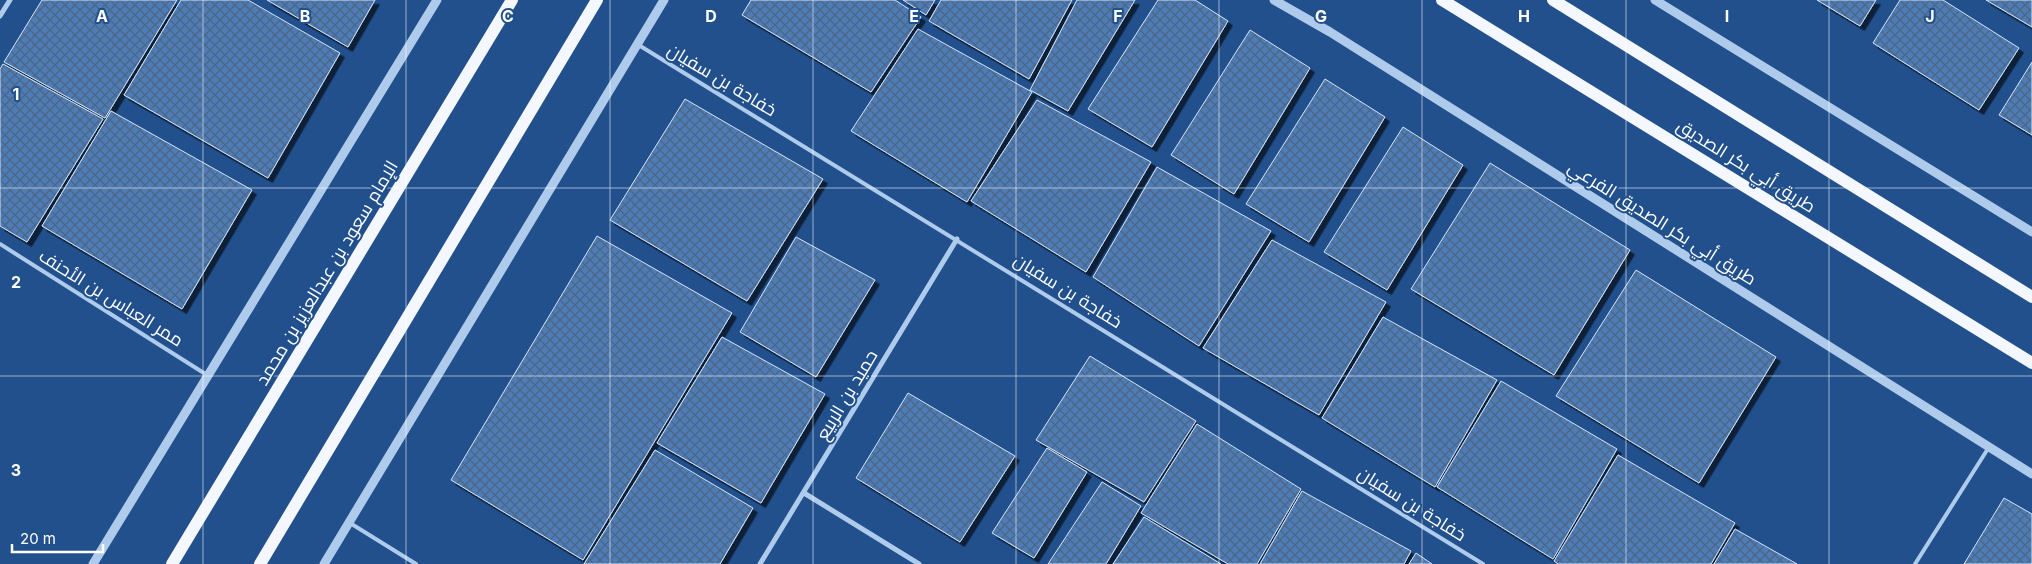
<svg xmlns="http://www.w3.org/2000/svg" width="2032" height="564" font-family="Inter,Cairo,sans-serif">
	<defs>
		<pattern id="building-cross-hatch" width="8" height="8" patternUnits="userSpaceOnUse" patternTransform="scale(1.25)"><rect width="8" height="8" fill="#4e7cb6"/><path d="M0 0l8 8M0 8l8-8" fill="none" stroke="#4d6686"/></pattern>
		<filter id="shadow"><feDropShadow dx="4.5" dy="4.5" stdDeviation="0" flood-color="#0009"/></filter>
	</defs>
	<rect width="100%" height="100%" fill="#21508d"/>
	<!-- building -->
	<path fill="url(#building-cross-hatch)" stroke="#d4e5f9" filter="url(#shadow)" d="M 42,0 L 177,0 L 105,118 L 4,62 Z
		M 181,0 L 248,0 L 340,53 L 268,178 L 124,95 Z
		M 267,0 L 375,0 L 348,47 Z
		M 751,0 L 895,0 L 921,17 L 871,92 L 742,15 Z
		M 903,0 L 935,0 L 926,15 Z
		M 941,0 L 1072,0 L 1029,79 L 929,21 Z
		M 1077,0 L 1135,0 L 1068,111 L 1030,90 Z
		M 1158,0 L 1195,0 L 1228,21 L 1152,147 L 1088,109 Z
		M 1817,0 L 1876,0 L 1860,26 Z
		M 1900,0 L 1943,0 L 2019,48 L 1979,110 L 1873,43 Z
		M 1986,0 L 2032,0 L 2032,27 Z
		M 918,29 L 1032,92 L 967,202 L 851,131 Z
		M 1250,30 L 1310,68 L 1234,194 L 1171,155 Z
		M 2032,62 L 2032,135 L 1999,115 Z
		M 3,64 L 103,119 L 27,242 L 0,226 L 0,69 Z
		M 1325,79 L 1385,117 L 1309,242 L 1246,204 Z
		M 685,99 L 823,179 L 747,301 L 610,220 Z
		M 1037,100 L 1151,162 L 1086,272 L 971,201 Z
		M 111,111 L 252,190 L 182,309 L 42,226 Z
		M 1403,127 L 1463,165 L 1387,290 L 1324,252 Z
		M 1490,163 L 1630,250 L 1554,375 L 1411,289 Z
		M 1157,167 L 1271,231 L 1199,346 L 1093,277 Z
		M 597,236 L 732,313 L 583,560 L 451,480 Z
		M 796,237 L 875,280 L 816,377 L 740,332 Z
		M 1272,240 L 1386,302 L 1319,415 L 1203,348 Z
		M 1636,270 L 1776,357 L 1699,483 L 1556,396 Z
		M 1383,317 L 1497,380 L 1435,487 L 1322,418 Z
		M 722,337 L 825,394 L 761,503 L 657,443 Z
		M 1090,356 L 1196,421 L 1144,502 L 1036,440 Z
		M 1501,381 L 1617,449 L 1553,559 L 1437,487 Z
		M 908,393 L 1015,456 L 960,542 L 856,478 Z
		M 1197,424 L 1301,489 L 1257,564 L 1228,564 L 1141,513 Z
		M 1047,448 L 1087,472 L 1034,558 L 992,533 Z
		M 655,450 L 753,508 L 720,564 L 584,564 Z
		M 1618,455 L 1735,523 L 1711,564 L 1558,564 L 1554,561 Z
		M 1102,482 L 1141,506 L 1106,564 L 1048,564 Z
		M 1302,491 L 1411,551 L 1404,564 L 1260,564 Z
		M 2004,498 L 2032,514 L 2032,564 L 1964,564 Z
		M 1144,517 L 1221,564 L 1113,564 Z
		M 1735,529 L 1797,564 L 1714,564 Z
		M 1416,553 L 1432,564 L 1409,564 Z"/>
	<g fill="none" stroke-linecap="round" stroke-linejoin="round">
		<!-- service -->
		<path stroke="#afcbec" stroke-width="4" d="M 637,44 L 1483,564
			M 0,244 L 207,375
			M 350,523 L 416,564
			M 1915,564 L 1989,447"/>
		<!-- minor -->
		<path stroke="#afcbec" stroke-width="5" d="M 0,16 L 10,0
			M 804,493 L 919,564
			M 760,564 L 957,239"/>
		<!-- tertiary -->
		<path stroke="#afcbec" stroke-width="9" d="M 1274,0 L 1330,32 L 2032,474
			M 1655,0 L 2032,232
			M 93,564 L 437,0
			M 324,564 L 664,0"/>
		<!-- primary -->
		<path stroke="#f4f8fe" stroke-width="12" d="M 1442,0 L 2032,363
			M 1553,0 L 2032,297
			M 172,564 L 512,0
			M 260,564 L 597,0"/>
	</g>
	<!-- grid -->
	<path fill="none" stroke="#fff" stroke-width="1" stroke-opacity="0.55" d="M 203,0 L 203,564M 406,0 L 406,564M 610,0 L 610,564M 813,0 L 813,564M 1016,0 L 1016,564M 1219,0 L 1219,564M 1422,0 L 1422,564M 1626,0 L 1626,564M 1829,0 L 1829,564M 0,188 L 2032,188M 0,376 L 2032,376"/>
	<g text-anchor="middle" stroke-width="4" stroke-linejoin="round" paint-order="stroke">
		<!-- street labels -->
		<g font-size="18" fill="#fff" stroke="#21508d">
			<text transform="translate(722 80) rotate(31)" y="6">خفاجة بن سفيان</text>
			<text transform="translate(1746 166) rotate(32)" y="6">طريق أبي بكر الصديق</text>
			<text transform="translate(1662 223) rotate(32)" y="6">طريق أبي بكر الصديق الفرعي</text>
			<text transform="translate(327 273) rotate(-59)" y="6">الإمام سعود بن عبدالعزيز بن محمد</text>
			<text transform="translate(1068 291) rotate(32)" y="6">خفاجة بن سفيان</text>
			<text transform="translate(111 298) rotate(32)" y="6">ممر العباس بن الأحنف</text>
			<text transform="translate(847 395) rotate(-59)" y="6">حميد بن الربيع</text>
			<text transform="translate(1412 504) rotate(32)" y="6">خفاجة بن سفيان</text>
		</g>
	</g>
	<g font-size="16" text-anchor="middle" font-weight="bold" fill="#fff" stroke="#21508d" stroke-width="4" stroke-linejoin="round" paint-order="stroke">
		<text x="102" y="22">A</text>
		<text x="305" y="22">B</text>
		<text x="508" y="22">C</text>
		<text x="711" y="22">D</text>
		<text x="914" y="22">E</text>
		<text x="1118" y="22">F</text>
		<text x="1321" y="22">G</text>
		<text x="1524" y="22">H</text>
		<text x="1727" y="22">I</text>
		<text x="1930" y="22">J</text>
		<text x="16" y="100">1</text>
		<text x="16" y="288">2</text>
		<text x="16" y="476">3</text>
	</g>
	<!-- scale -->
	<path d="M12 544v8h91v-8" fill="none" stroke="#ffffff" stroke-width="2.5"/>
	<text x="20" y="544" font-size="15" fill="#ffffff" stroke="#21508d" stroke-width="4" paint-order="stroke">20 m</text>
</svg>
